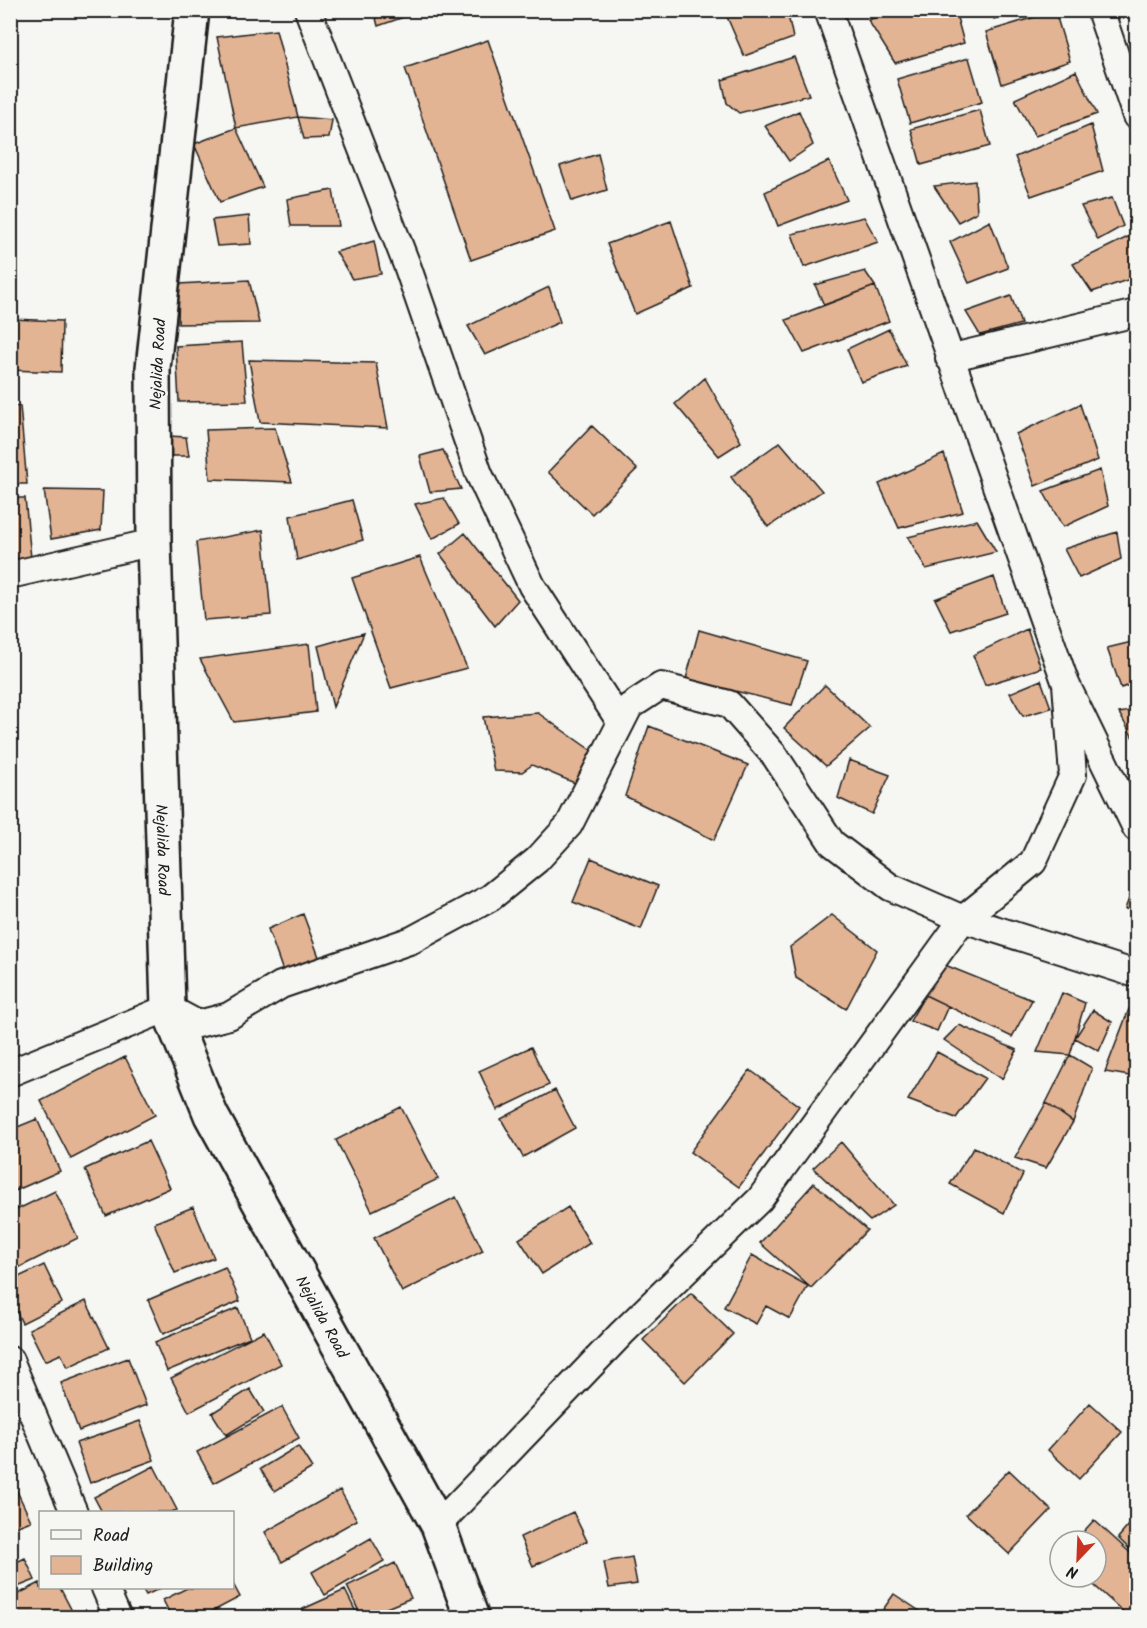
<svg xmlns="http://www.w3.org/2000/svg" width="1147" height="1628" font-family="Kalam,sans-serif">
	<rect width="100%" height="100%" fill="#f6f6f2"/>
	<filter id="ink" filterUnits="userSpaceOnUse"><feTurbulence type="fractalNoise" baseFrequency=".0167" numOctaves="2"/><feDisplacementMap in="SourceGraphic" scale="12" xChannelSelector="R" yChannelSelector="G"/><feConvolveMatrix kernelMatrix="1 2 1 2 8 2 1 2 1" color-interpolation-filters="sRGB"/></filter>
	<g filter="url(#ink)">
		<!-- building -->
		<path fill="#e3b494" stroke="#1c1c1c" stroke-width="1.5" d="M 374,10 L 424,10 L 378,26 Z
			M 743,10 L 787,10 L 793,38 L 744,56 L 727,17 Z
			M 899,10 L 955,10 L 964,43 L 895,63 L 868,20 Z
			M 988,10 L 1025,10 L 994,19 Z
			M 1055,11 L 1070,61 L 1002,84 L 986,32 Z
			M 276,30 L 298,117 L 236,128 L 217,37 Z
			M 488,40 L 555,231 L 471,260 L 405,68 Z
			M 794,57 L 809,95 L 739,113 L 727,103 L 722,80 Z
			M 969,58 L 982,102 L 910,123 L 897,79 Z
			M 1076,71 L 1097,114 L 1035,136 L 1015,99 Z
			M 980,110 L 990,146 L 921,165 L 911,129 Z
			M 799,111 L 813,145 L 789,161 L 765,126 Z
			M 298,117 L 332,120 L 329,138 L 304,139 Z
			M 1091,125 L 1103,171 L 1031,196 L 1015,157 Z
			M 236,128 L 263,187 L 220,202 L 194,144 Z
			M 598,154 L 607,190 L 572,201 L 560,166 Z
			M 829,161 L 847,200 L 778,226 L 765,192 Z
			M 975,181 L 977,212 L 958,222 L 934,186 Z
			M 333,190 L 339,226 L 291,226 L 287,199 Z
			M 1112,198 L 1123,226 L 1098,240 L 1081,206 Z
			M 249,216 L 251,244 L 217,246 L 212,220 Z
			M 864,217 L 878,242 L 804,267 L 792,234 Z
			M 671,221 L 693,288 L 635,314 L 607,244 Z
			M 990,221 L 1008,268 L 969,283 L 950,242 Z
			M 1136,233 L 1136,277 L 1092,292 L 1073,264 Z
			M 374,241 L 381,274 L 352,279 L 336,252 Z
			M 865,271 L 875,286 L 824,305 L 815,285 Z
			M 249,280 L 259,323 L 178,324 L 179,284 Z
			M 875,286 L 889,321 L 804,353 L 786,320 Z
			M 549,287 L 560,322 L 485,355 L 468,326 Z
			M 1011,296 L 1021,324 L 980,335 L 966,312 Z
			M 10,319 L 62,321 L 61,372 L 10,370 Z
			M 889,329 L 907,366 L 861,382 L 847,349 Z
			M 242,342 L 247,401 L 179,402 L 176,346 Z
			M 249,360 L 376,363 L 388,428 L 260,422 Z
			M 705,378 L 741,442 L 719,456 L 675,404 Z
			M 1080,404 L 1098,460 L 1035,486 L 1016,434 Z
			M 20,406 L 27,484 L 10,484 L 10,407 Z
			M 592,426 L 637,469 L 592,514 L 548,472 Z
			M 275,428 L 292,482 L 210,479 L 206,430 Z
			M 168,436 L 186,437 L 189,456 L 169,456 Z
			M 780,442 L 822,491 L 768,527 L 731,477 Z
			M 443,450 L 461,489 L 430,492 L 420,456 Z
			M 944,454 L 963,512 L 899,528 L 879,484 Z
			M 1100,470 L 1108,506 L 1063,527 L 1043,491 Z
			M 44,490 L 103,491 L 101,530 L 51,539 Z
			M 10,498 L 25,498 L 31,558 L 10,560 Z
			M 444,498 L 459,524 L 432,539 L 415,504 Z
			M 352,500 L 363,540 L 297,560 L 290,516 Z
			M 977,520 L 996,552 L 926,569 L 908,537 Z
			M 263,530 L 271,615 L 204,620 L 196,542 Z
			M 1117,532 L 1121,559 L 1079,578 L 1064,549 Z
			M 465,533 L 518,600 L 495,626 L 440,554 Z
			M 420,557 L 467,668 L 391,688 L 352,578 Z
			M 994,577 L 1006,613 L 951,631 L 935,599 Z
			M 1027,629 L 1041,668 L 985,685 L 973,655 Z
			M 699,630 L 807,661 L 792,705 L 686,679 Z
			M 364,633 L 333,707 L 318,646 Z
			M 1136,641 L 1136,683 L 1121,688 L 1107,648 Z
			M 309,644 L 316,712 L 234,722 L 200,659 Z
			M 1041,680 L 1051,708 L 1023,716 L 1010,693 Z
			M 825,685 L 870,728 L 826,766 L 784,728 Z
			M 1136,710 L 1136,743 L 1119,713 Z
			M 538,713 L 592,751 L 577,784 L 532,765 L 522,772 L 494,771 L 483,717 Z
			M 649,726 L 748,765 L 714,840 L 625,796 Z
			M 849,760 L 890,775 L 872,814 L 838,798 Z
			M 591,858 L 658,886 L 641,929 L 573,902 Z
			M 1136,880 L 1136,910 L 1125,909 Z
			M 303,914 L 322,965 L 284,974 L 268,929 Z
			M 832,915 L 877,950 L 846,1009 L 796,978 L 790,947 Z
			M 945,965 L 1032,1000 L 1012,1037 L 925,995 Z
			M 1062,993 L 1085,1003 L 1070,1055 L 1037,1052 Z
			M 925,995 L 948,1006 L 937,1031 L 910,1021 Z
			M 1129,1009 L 1136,1012 L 1136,1077 L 1105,1072 Z
			M 1093,1010 L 1112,1022 L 1099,1051 L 1075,1038 Z
			M 959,1025 L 1017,1050 L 1002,1079 L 944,1040 Z
			M 531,1047 L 549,1085 L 497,1110 L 479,1071 Z
			M 937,1052 L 985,1078 L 956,1118 L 908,1100 Z
			M 1070,1055 L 1092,1068 L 1073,1122 L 1046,1103 Z
			M 125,1057 L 155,1115 L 71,1159 L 41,1101 Z
			M 750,1070 L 799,1106 L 739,1187 L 690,1152 Z
			M 555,1090 L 575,1128 L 523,1157 L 501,1119 Z
			M 1046,1103 L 1073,1122 L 1046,1168 L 1015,1158 Z
			M 401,1107 L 438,1179 L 372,1211 L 336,1140 Z
			M 37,1119 L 60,1171 L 10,1193 L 10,1130 Z
			M 148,1141 L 170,1188 L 106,1216 L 85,1169 Z
			M 841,1142 L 894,1205 L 870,1221 L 813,1168 Z
			M 974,1147 L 1023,1174 L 1004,1213 L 950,1184 Z
			M 814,1183 L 867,1230 L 811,1288 L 760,1243 Z
			M 55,1191 L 78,1238 L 10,1272 L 10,1213 Z
			M 456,1197 L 483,1251 L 402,1292 L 374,1238 Z
			M 193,1207 L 214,1258 L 175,1273 L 154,1223 Z
			M 568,1207 L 590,1243 L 542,1274 L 519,1239 Z
			M 752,1255 L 808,1286 L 790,1319 L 766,1306 L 756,1324 L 724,1307 Z
			M 44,1265 L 62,1303 L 22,1323 L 10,1298 L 10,1281 Z
			M 225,1267 L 240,1301 L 163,1334 L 148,1300 Z
			M 691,1293 L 733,1334 L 685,1382 L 643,1340 Z
			M 86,1301 L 109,1348 L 68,1367 L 61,1354 L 45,1361 L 29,1329 Z
			M 238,1308 L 250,1337 L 167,1371 L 155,1342 Z
			M 264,1331 L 281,1364 L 189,1412 L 171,1378 Z
			M 128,1358 L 146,1405 L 79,1431 L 61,1383 Z
			M 250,1389 L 264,1412 L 226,1435 L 212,1413 Z
			M 1090,1403 L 1122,1432 L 1079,1479 L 1048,1450 Z
			M 282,1407 L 299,1438 L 214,1483 L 197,1452 Z
			M 140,1421 L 154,1460 L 90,1483 L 76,1443 Z
			M 298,1446 L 312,1468 L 275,1491 L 260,1469 Z
			M 154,1466 L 177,1510 L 171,1512 L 102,1512 L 94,1497 Z
			M 1009,1470 L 1051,1510 L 1009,1554 L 966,1514 Z
			M 16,1489 L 31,1521 L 10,1529 L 10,1491 Z
			M 340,1490 L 357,1520 L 282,1562 L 265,1532 Z
			M 573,1512 L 587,1541 L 533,1566 L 520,1537 Z
			M 1136,1517 L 1136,1555 L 1118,1538 Z
			M 1094,1520 L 1136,1558 L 1136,1618 L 1130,1618 L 1085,1577 L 1096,1577 L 1096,1541 L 1075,1541 Z
			M 371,1538 L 384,1561 L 325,1595 L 312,1572 Z
			M 632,1557 L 637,1584 L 609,1588 L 604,1562 Z
			M 25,1558 L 35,1580 L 10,1590 L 10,1565 Z
			M 395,1563 L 411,1598 L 362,1618 L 347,1586 Z
			M 232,1582 L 240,1597 L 200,1618 L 172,1618 L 163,1600 L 187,1588 L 232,1588 Z
			M 40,1583 L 40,1588 L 60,1588 L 72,1611 L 59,1618 L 10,1618 L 10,1598 Z
			M 142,1588 L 161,1588 L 146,1595 Z
			M 345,1590 L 356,1612 L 344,1618 L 307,1618 L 303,1609 Z
			M 894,1594 L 930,1618 L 877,1618 Z"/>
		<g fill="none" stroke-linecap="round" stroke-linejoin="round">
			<!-- minor casing -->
			<g stroke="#1c1c1c" stroke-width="30">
				<path id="minor" d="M 308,10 L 408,268 L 479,474 L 532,586 L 621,723
					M 828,10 L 1066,684 L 1136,828
					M 1100,10 L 1136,116
					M 949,358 L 1136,313
					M 10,575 L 154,542
					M 10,1073 L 168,1008 L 198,1024 L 229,1016 L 281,985 L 412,940 L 490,898 L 537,860 L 569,825 L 629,707 L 661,686 L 729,704 L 775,756 L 832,843 L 890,887 L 963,919 L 1136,974
					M 10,1360 L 74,1512
					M 438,1525 L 622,1333 L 760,1199 L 963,919 L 1033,862 L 1073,775 L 1066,684
					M 105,1588 L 118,1618"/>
			</g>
			<!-- secondary casing -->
			<g stroke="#1c1c1c" stroke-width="38">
				<g id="secondary">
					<path id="s1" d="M 192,10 L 153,368 L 154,542 L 168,1008 L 211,1115 L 438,1525 L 472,1618"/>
				</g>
			</g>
			<!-- minor -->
			<use href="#minor" stroke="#f6f6f2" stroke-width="26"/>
			<!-- secondary -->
			<use href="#secondary" stroke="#f6f6f2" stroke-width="33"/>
		</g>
	</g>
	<g text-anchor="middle" stroke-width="5" stroke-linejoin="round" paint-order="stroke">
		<!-- street labels -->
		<g font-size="16" fill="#1c1c1c" stroke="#f6f6f2">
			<text transform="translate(157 364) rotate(-87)" y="6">Nejalida Road</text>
			<text dy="6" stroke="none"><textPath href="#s1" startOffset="842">Nejalida Road</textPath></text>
			<text dy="6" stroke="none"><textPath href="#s1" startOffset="1346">Nejalida Road</textPath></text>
		</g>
	</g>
	<!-- margin -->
	<rect width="1147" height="1628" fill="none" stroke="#f6f6f2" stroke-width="36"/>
	<rect x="18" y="18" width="1111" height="1592" fill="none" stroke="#1c1c1c" stroke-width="2" filter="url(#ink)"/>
	<!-- legend -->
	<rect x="39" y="1511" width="195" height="78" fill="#f6f6f2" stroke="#9f9f9c" stroke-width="1.5"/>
	<rect x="51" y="1530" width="30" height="9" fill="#f6f6f2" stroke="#9f9f9c" stroke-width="1.5"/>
	<text x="93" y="1541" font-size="18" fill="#1c1c1c">Road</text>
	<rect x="51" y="1556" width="30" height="18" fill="#e3b494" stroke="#9f9f9c" stroke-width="1.5"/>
	<text x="93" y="1571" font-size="18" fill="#1c1c1c">Building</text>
	<!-- north arrow -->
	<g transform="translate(1078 1559) rotate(203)"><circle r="28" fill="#f6f6f2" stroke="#9f9f9c" stroke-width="1.5"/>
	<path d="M0-4.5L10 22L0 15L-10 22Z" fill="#c8321e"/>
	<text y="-9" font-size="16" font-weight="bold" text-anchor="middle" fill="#1c1c1c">N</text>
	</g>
</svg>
